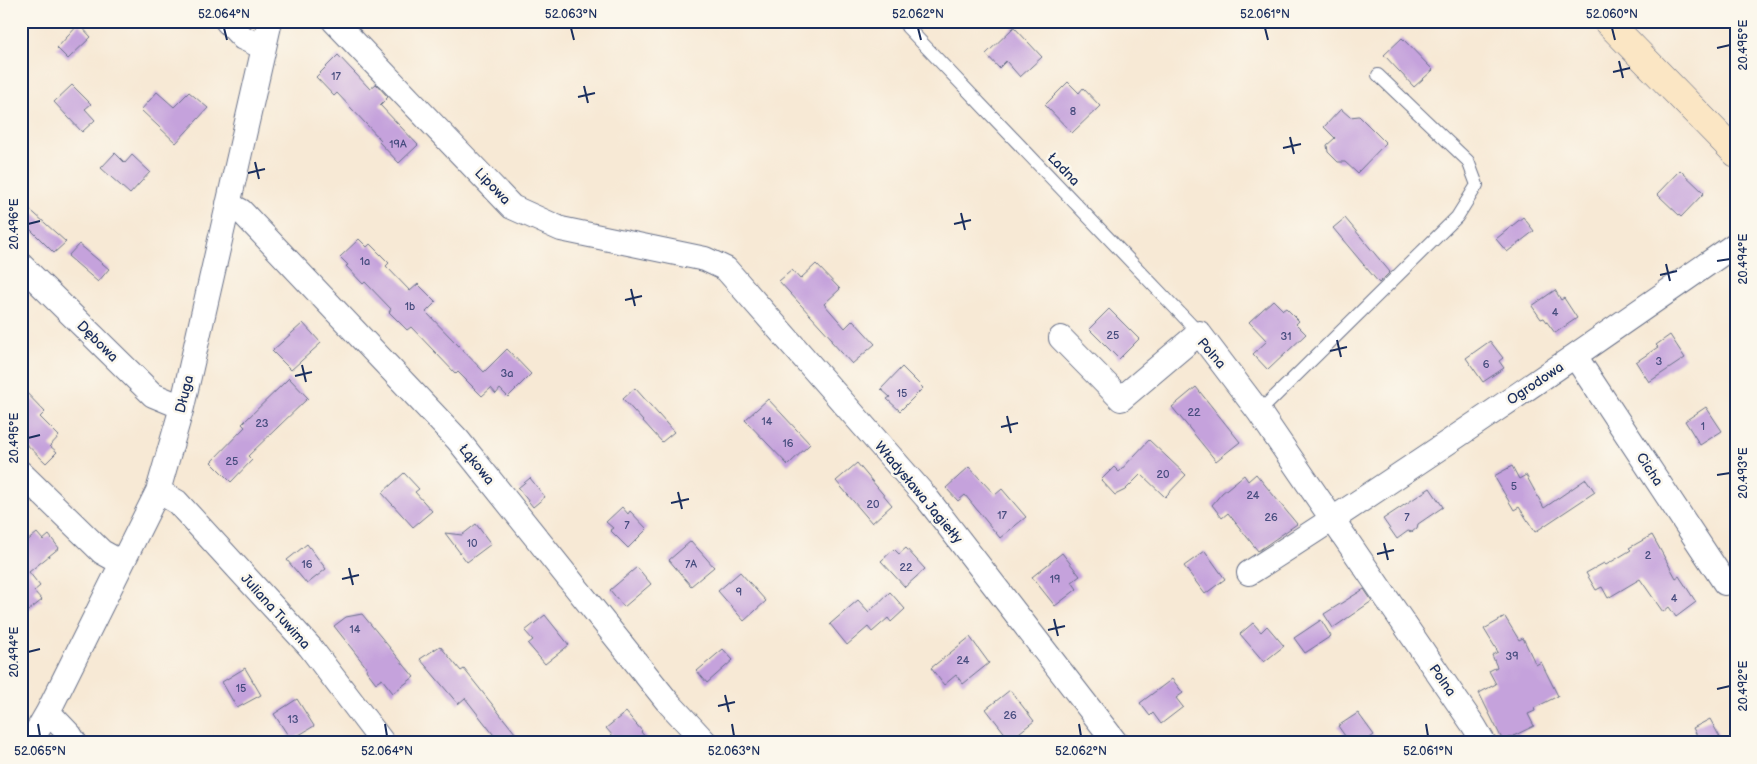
<svg xmlns="http://www.w3.org/2000/svg" width="1757" height="764" font-family="'Balsamiq Sans',sans-serif">
	<rect width="100%" height="100%" fill="#fbf7ec"/>
	<filter id="ink" filterUnits="userSpaceOnUse"><feTurbulence type="fractalNoise" baseFrequency=".02" numOctaves="2"/><feDisplacementMap in="SourceGraphic" scale="10" xChannelSelector="R" yChannelSelector="G"/><feConvolveMatrix kernelMatrix="1 2 1 2 8 2 1 2 1" color-interpolation-filters="sRGB"/></filter>
	<filter id="wash" filterUnits="userSpaceOnUse"><feTurbulence type="fractalNoise" baseFrequency=".0096" numOctaves="4" result="noise"/><feDisplacementMap in="SourceGraphic" scale="20" xChannelSelector="R" yChannelSelector="G"/><feGaussianBlur stdDeviation="1.12" result="paint"/><feColorMatrix in="noise" values="0 0 0 0 0 0 0 0 0 0 0 0 0 0 0 0 0 1.4 0 .05"/><feComposite in="paint" operator="in"/></filter>
	<g filter="url(#wash)">
		<rect width="100%" height="100%" fill="#f7e9d5"/>
		<g id="blocks">
			<!-- building -->
			<path fill="#c5a2dc" d="M 79,24 L 91,37 L 68,59 L 57,48 Z
				M 1014,27 L 1042,57 L 1020,77 L 1006,61 L 999,68 L 986,54 Z
				M 1402,38 L 1433,70 L 1414,87 L 1384,55 Z
				M 338,55 L 370,89 L 376,84 L 388,97 L 380,105 L 418,145 L 399,163 L 379,142 L 381,140 L 337,93 L 334,96 L 316,77 Z
				M 1068,82 L 1079,93 L 1083,88 L 1100,106 L 1072,133 L 1045,105 Z
				M 72,85 L 91,104 L 85,109 L 95,120 L 82,132 L 54,102 Z
				M 157,92 L 174,107 L 189,92 L 208,108 L 176,143 L 141,110 Z
				M 1341,109 L 1350,117 L 1359,116 L 1386,143 L 1357,173 L 1345,162 L 1338,162 L 1328,152 L 1327,145 L 1335,138 L 1324,127 Z
				M 115,153 L 125,163 L 132,155 L 150,172 L 130,194 L 101,168 Z
				M 1680,170 L 1704,193 L 1681,217 L 1657,194 Z
				M 25,205 L 66,242 L 54,253 L 21,220 L 21,209 Z
				M 1523,217 L 1534,231 L 1507,252 L 1496,239 Z
				M 1345,218 L 1390,272 L 1379,283 L 1333,228 Z
				M 359,239 L 367,247 L 370,244 L 389,263 L 386,266 L 410,291 L 418,284 L 436,302 L 426,312 L 484,372 L 507,349 L 531,374 L 508,397 L 500,389 L 496,394 L 491,388 L 482,396 L 458,372 L 456,374 L 411,327 L 407,330 L 389,312 L 391,309 L 365,282 L 363,284 L 346,266 L 348,265 L 340,257 Z
				M 79,244 L 109,269 L 98,282 L 68,256 Z
				M 816,264 L 840,289 L 824,304 L 845,328 L 853,320 L 875,344 L 852,364 L 831,341 L 832,339 L 779,281 L 792,270 L 800,279 Z
				M 1555,290 L 1561,300 L 1564,298 L 1577,318 L 1555,333 L 1544,318 L 1541,319 L 1532,306 Z
				M 1273,300 L 1283,310 L 1286,308 L 1299,321 L 1296,324 L 1306,334 L 1268,370 L 1253,354 L 1267,341 L 1249,322 Z
				M 1109,309 L 1139,339 L 1119,359 L 1089,329 Z
				M 303,323 L 321,343 L 291,370 L 272,351 Z
				M 1670,335 L 1685,358 L 1649,382 L 1636,362 L 1658,347 L 1656,345 Z
				M 1490,341 L 1503,358 L 1499,361 L 1504,368 L 1483,382 L 1466,358 Z
				M 902,367 L 923,388 L 900,411 L 887,399 L 890,397 L 881,389 Z
				M 289,378 L 308,398 L 248,456 L 252,460 L 231,482 L 211,462 L 245,427 L 242,424 Z
				M 21,387 L 45,412 L 40,417 L 59,436 L 50,446 L 57,452 L 46,463 L 21,439 Z
				M 1196,387 L 1240,442 L 1216,461 L 1172,407 Z
				M 635,388 L 674,432 L 662,442 L 623,399 Z
				M 768,399 L 810,444 L 788,465 L 745,420 Z
				M 1706,407 L 1722,431 L 1700,445 L 1685,421 Z
				M 1149,440 L 1186,475 L 1165,497 L 1141,474 L 1125,490 L 1115,495 L 1101,480 L 1114,467 L 1119,472 Z
				M 857,463 L 892,505 L 872,523 L 836,481 Z
				M 1512,466 L 1519,479 L 1526,475 L 1544,508 L 1586,479 L 1595,492 L 1535,532 L 1519,507 L 1514,510 L 1494,476 Z
				M 969,467 L 995,495 L 1002,489 L 1026,517 L 1000,538 L 965,495 L 958,501 L 946,488 Z
				M 404,473 L 419,489 L 415,492 L 432,511 L 413,527 L 382,493 Z
				M 1256,474 L 1297,524 L 1258,551 L 1228,513 L 1222,518 L 1212,505 L 1222,493 L 1244,475 L 1248,481 Z
				M 530,478 L 545,497 L 533,507 L 518,488 Z
				M 1430,488 L 1443,507 L 1418,524 L 1417,528 L 1412,532 L 1408,531 L 1397,539 L 1383,519 Z
				M 622,507 L 628,514 L 630,511 L 647,529 L 628,548 L 610,530 L 613,528 L 606,522 Z
				M 476,524 L 491,544 L 467,562 L 445,533 L 462,535 Z
				M 37,533 L 43,540 L 49,535 L 59,548 L 29,572 L 40,586 L 34,591 L 42,600 L 28,611 L 21,603 L 21,546 Z
				M 1652,535 L 1676,578 L 1679,576 L 1696,602 L 1676,617 L 1669,607 L 1663,612 L 1640,579 L 1608,598 L 1602,587 L 1596,590 L 1586,573 L 1604,563 L 1606,565 L 1631,550 L 1629,548 Z
				M 691,541 L 714,567 L 691,586 L 669,560 Z
				M 307,544 L 326,569 L 307,584 L 287,560 Z
				M 906,548 L 925,569 L 905,587 L 881,561 L 894,549 L 899,554 Z
				M 1205,551 L 1225,579 L 1205,594 L 1184,566 Z
				M 1062,553 L 1080,576 L 1072,582 L 1077,589 L 1055,606 L 1032,577 Z
				M 637,567 L 651,584 L 624,607 L 610,590 Z
				M 740,572 L 766,601 L 744,621 L 718,591 Z
				M 1364,589 L 1372,601 L 1333,628 L 1324,614 Z
				M 890,592 L 905,609 L 891,622 L 888,618 L 872,632 L 868,627 L 847,645 L 830,624 L 858,600 L 869,612 Z
				M 362,614 L 414,677 L 393,693 L 382,679 L 376,683 L 366,670 L 367,668 L 334,626 L 346,617 Z
				M 545,615 L 569,645 L 545,664 L 528,644 L 533,640 L 525,631 Z
				M 1505,617 L 1519,640 L 1523,638 L 1536,665 L 1541,662 L 1558,696 L 1534,708 L 1535,711 L 1528,714 L 1534,726 L 1503,741 L 1479,693 L 1496,684 L 1489,671 L 1497,667 L 1492,655 L 1498,652 L 1484,629 Z
				M 1321,620 L 1331,636 L 1305,653 L 1294,638 Z
				M 1253,623 L 1261,632 L 1267,626 L 1284,646 L 1264,662 L 1240,634 Z
				M 970,637 L 989,663 L 963,684 L 956,675 L 944,685 L 931,668 Z
				M 440,646 L 461,671 L 464,669 L 523,743 L 500,743 L 465,698 L 458,704 L 420,659 Z
				M 723,649 L 733,660 L 707,683 L 697,671 Z
				M 245,668 L 261,695 L 237,708 L 222,682 Z
				M 1172,679 L 1183,693 L 1176,698 L 1183,707 L 1161,724 L 1153,713 L 1150,716 L 1140,703 Z
				M 1010,690 L 1034,721 L 1010,740 L 986,709 Z
				M 297,699 L 314,726 L 291,740 L 274,714 Z
				M 626,712 L 642,731 L 641,732 L 650,743 L 619,743 L 606,728 Z
				M 1358,713 L 1374,735 L 1363,743 L 1350,743 L 1338,726 Z
				M 1710,719 L 1723,743 L 1701,743 L 1693,728 Z"/>
		</g>
	</g>
	<g filter="url(#ink)">
		<use href="#blocks" fill-opacity="0" stroke="#687088" stroke-width="1"/>
		<g fill="none" stroke-linecap="round" stroke-linejoin="round">
			<!-- service casing -->
			<g stroke="#687088" stroke-width="14">
				<path id="service" d="M 907,27 L 1199,333
					M 1259,412 L 1457,217 L 1477,185 L 1468,161 L 1378,75"/>
			</g>
			<!-- minor casing -->
			<g stroke="#687088" stroke-width="26">
				<path id="minor" d="M 227,21 L 243,38 L 263,47
					M 334,21 L 512,207 L 561,229 L 705,259 L 726,269 L 926,497 L 1116,743
					M 228,204 L 241,211 L 458,440 L 667,701 L 706,743
					M 21,265 L 153,395 L 182,407
					M 1061,338 L 1121,399 L 1199,333 L 1259,412 L 1474,726 L 1484,743
					M 1575,356 L 1725,583
					M 21,473 L 102,552 L 122,563
					M 158,491 L 177,502 L 310,647 L 383,743
					M 1249,573 C 1414,468 1575,356 1736,244
					M 48,712 L 70,735 L 75,743
					M 30,743 L 48,712 L 158,491 L 182,407 L 270,21"/>
			</g>
			<!-- secondary casing -->
			<g stroke="#687088" stroke-width="29">
				<path id="secondary" d="M 1607,21 L 1736,153"/>
			</g>
			<!-- service -->
			<use href="#service" stroke="#fff" stroke-width="12"/>
			<!-- minor -->
			<use href="#minor" stroke="#fff" stroke-width="24"/>
			<!-- secondary -->
			<use href="#secondary" stroke="#fbe6c4" stroke-width="28"/>
		</g>
	</g>
	<!-- ticks -->
	<path fill="none" stroke="#1b2f5e" stroke-width="2" d="M 224,28 L 227,40M 571,28 L 574,40M 918,28 L 921,40M 1265,28 L 1268,40M 1612,28 L 1615,40M 1717,48 L 1730,45M 1619,61 L 1623,78M 1613,72 L 1630,68M 584,86 L 588,103M 578,97 L 595,93M 1290,137 L 1294,154M 1283,148 L 1301,144M 255,162 L 259,179M 248,173 L 265,169M 961,213 L 965,230M 28,224 L 40,221M 954,224 L 971,220M 1717,261 L 1730,259M 1666,264 L 1670,281M 1660,275 L 1677,271M 631,289 L 635,306M 625,300 L 642,296M 1337,340 L 1341,357M 1330,351 L 1347,347M 302,365 L 306,382M 295,376 L 312,372M 1007,416 L 1011,433M 1001,427 L 1018,423M 28,438 L 40,435M 1717,475 L 1730,473M 678,492 L 682,509M 671,503 L 689,499M 1384,543 L 1388,560M 1377,554 L 1394,550M 349,568 L 353,585M 342,579 L 359,575M 1054,619 L 1058,636M 1048,630 L 1065,626M 28,652 L 40,649M 1717,689 L 1730,686M 725,695 L 729,712M 718,706 L 735,702M 38,724 L 40,736M 385,724 L 387,736M 732,724 L 734,736M 1079,724 L 1081,736M 1426,724 L 1428,736"/>
	<g text-anchor="middle" stroke-width="5" stroke-linejoin="round" paint-order="stroke">
		<!-- number labels -->
		<g font-size="11" fill="#464c7e">
			<text x="336" y="80">17</text>
			<text x="1073" y="115">8</text>
			<text x="398" y="148">19A</text>
			<text x="365" y="265">1a</text>
			<text x="410" y="310">1b</text>
			<text x="1555" y="316">4</text>
			<text x="1113" y="339">25</text>
			<text x="1286" y="340">31</text>
			<text x="1659" y="365">3</text>
			<text x="1486" y="368">6</text>
			<text x="507" y="377">3a</text>
			<text x="902" y="397">15</text>
			<text x="1194" y="416">22</text>
			<text x="767" y="425">14</text>
			<text x="262" y="427">23</text>
			<text x="1703" y="430">1</text>
			<text x="788" y="447">16</text>
			<text x="232" y="465">25</text>
			<text x="1163" y="478">20</text>
			<text x="1514" y="490">5</text>
			<text x="1253" y="499">24</text>
			<text x="873" y="508">20</text>
			<text x="1002" y="519">17</text>
			<text x="1271" y="521">26</text>
			<text x="1407" y="521">7</text>
			<text x="627" y="529">7</text>
			<text x="472" y="547">10</text>
			<text x="1648" y="559">2</text>
			<text x="307" y="568">16</text>
			<text x="691" y="568">7A</text>
			<text x="906" y="571">22</text>
			<text x="1055" y="583">19</text>
			<text x="739" y="596">9</text>
			<text x="1674" y="602">4</text>
			<text x="355" y="633">14</text>
			<text x="1512" y="660">39</text>
			<text x="963" y="664">24</text>
			<text x="241" y="692">15</text>
			<text x="1010" y="719">26</text>
			<text x="293" y="723">13</text>
		</g>
		<!-- street labels -->
		<g font-size="14" fill="#1b2f5e" stroke="#fbf7ec">
			<text transform="translate(1064 169) rotate(46)" y="5">Ładna</text>
			<text transform="translate(493 186) rotate(46)" y="5">Lipowa</text>
			<text transform="translate(98 341) rotate(45)" y="5">Dębowa</text>
			<text transform="translate(1212 353) rotate(49)" y="5">Polna</text>
			<text transform="translate(1535 383) rotate(-34)" y="5">Ogrodowa</text>
			<text transform="translate(184 394) rotate(-76)" y="5">Długa</text>
			<text transform="translate(477 464) rotate(51)" y="5">Łąkowa</text>
			<text transform="translate(1650 469) rotate(57)" y="5">Cicha</text>
			<text transform="translate(919 492) rotate(50)" y="5">Władysława Jagiełły</text>
			<text transform="translate(276 611) rotate(48)" y="5">Juliana Tuwima</text>
			<text transform="translate(1443 680) rotate(55)" y="5">Polna</text>
		</g>
	</g>
	<!-- margin -->
	<rect width="1757" height="764" fill="none" stroke="#fbf7ec" stroke-width="55"/>
	<rect x="28" y="28" width="1702" height="708" fill="none" stroke="#1b2f5e" stroke-width="2"/>
	<g font-size="12" text-anchor="middle" fill="#1b2f5e">
		<text x="224" y="18">52.064°N</text>
		<text x="571" y="18">52.063°N</text>
		<text x="918" y="18">52.062°N</text>
		<text x="1265" y="18">52.061°N</text>
		<text x="1612" y="18">52.060°N</text>
		<text transform="translate(1743 45) rotate(-90)" y="4">20.495°E</text>
		<text transform="translate(14 224) rotate(-90)" y="4">20.496°E</text>
		<text transform="translate(1743 259) rotate(-90)" y="4">20.494°E</text>
		<text transform="translate(14 438) rotate(-90)" y="4">20.495°E</text>
		<text transform="translate(1743 473) rotate(-90)" y="4">20.493°E</text>
		<text transform="translate(14 652) rotate(-90)" y="4">20.494°E</text>
		<text transform="translate(1743 686) rotate(-90)" y="4">20.492°E</text>
		<text x="40" y="755">52.065°N</text>
		<text x="387" y="755">52.064°N</text>
		<text x="734" y="755">52.063°N</text>
		<text x="1081" y="755">52.062°N</text>
		<text x="1428" y="755">52.061°N</text>
	</g>
</svg>
